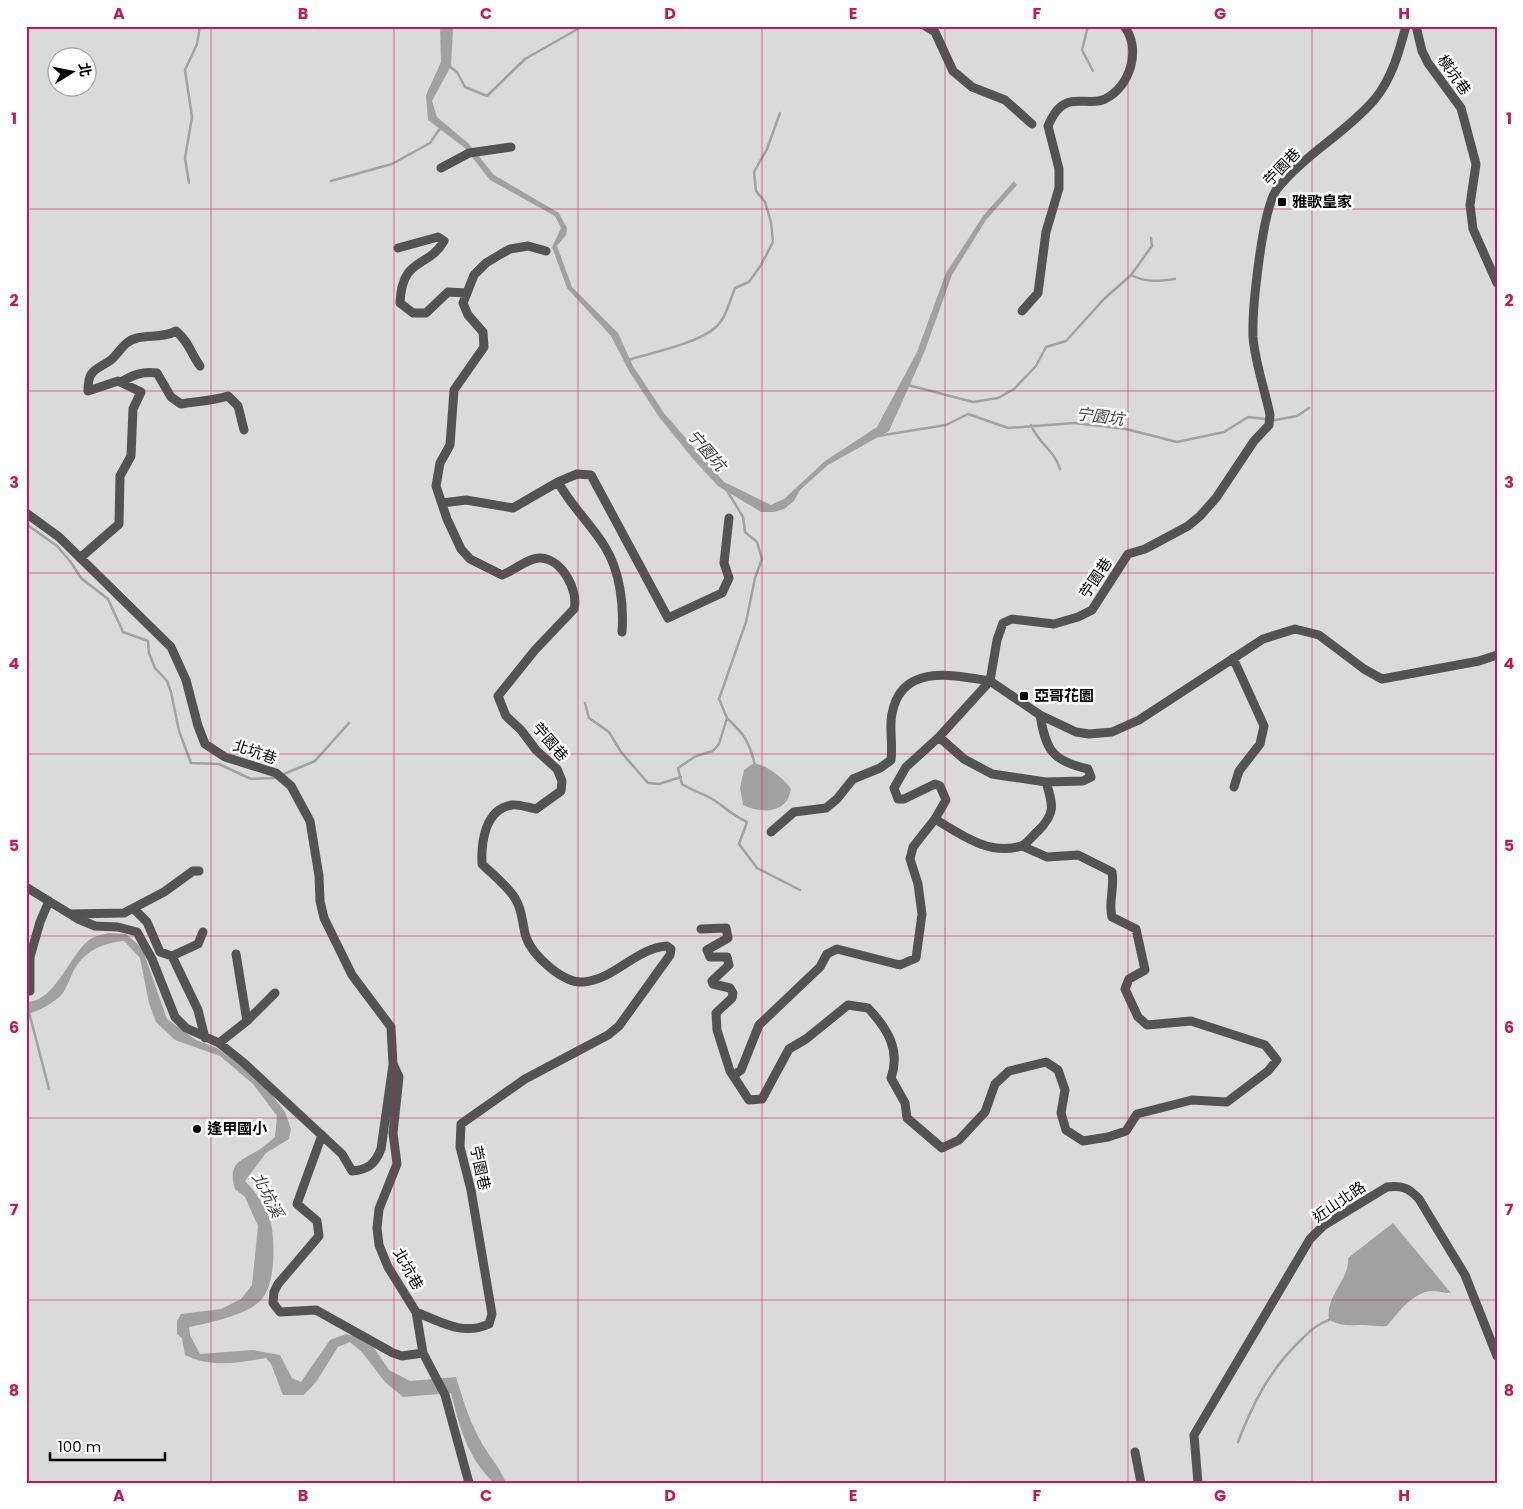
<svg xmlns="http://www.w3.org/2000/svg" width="1523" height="1509" font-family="Poppins,'Noto Sans TC',sans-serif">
	<rect width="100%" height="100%" fill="#fff"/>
	<!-- green -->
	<path fill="#dadada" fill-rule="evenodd" d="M 26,26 L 1497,26 L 1497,1483 L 26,1483 ZM 58,58 L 88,58 L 88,88 L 58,88 Z"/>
	<!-- water -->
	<path fill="#a1a1a1" d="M 440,26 L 453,26 L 453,29 L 451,66 L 432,101 L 437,117 L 469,144 L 494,175 L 559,213 L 567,228 L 566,235 L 557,246 L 572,287 L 618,333 L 633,366 L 664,413 L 724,482 L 771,505 L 784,499 L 825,461 L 877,427 L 917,352 L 946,273 L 983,216 L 1014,181 L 1017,185 L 986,220 L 952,275 L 924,353 L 889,431 L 828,465 L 800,490 L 794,501 L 784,509 L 774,512 L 761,512 L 718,486 L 694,460 L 659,417 L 629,371 L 611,336 L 567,288 L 552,247 L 561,228 L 555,216 L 490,180 L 465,148 L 428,120 L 426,95 L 441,62 Z
		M 754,763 C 768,766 783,778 791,789 C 787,814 762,814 743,805 L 740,788 L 744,770 Z
		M 108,933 L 126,934 L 142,948 L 167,1019 L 196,1040 L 217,1048 L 262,1082 L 285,1112 L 291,1129 L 289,1139 L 266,1153 L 245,1181 C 256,1192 267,1208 271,1223 C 275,1243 276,1286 260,1301 C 246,1315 208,1323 189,1327 L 190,1335 L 200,1354 L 253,1350 L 280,1355 L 292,1378 L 301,1382 L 330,1340 L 346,1334 L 358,1337 L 374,1348 L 389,1370 L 410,1381 L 456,1377 C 464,1403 472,1430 488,1453 C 495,1463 501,1471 506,1483 L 494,1483 C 467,1457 460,1428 451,1393 L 403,1397 L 385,1382 L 362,1352 L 350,1342 L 338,1347 L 316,1382 L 304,1395 L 283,1395 L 271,1364 L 266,1358 C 238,1363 211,1368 185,1355 L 182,1338 L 177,1334 L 177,1321 L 181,1314 L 221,1309 L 241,1299 L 252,1285 L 258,1226 L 245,1197 L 235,1189 C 227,1162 241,1161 259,1150 C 265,1146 270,1141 275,1137 L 277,1116 L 253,1084 L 220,1056 L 175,1040 L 156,1022 L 149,1003 L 140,958 L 124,941 C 102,943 84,951 73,972 C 70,978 67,987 63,993 C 55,1003 38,1011 26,1015 L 26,1002 C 55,1003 69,955 89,940 C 94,936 102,935 108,933 Z
		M 1393,1223 L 1451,1293 C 1444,1293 1438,1291 1431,1291 C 1412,1293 1398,1313 1387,1326 C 1379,1327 1371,1325 1363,1325 C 1348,1325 1344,1327 1329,1320 C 1325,1296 1350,1279 1348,1258 Z"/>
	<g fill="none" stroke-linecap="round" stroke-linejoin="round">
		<!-- stream -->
		<path stroke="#a1a1a1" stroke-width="2.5" d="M 1088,26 L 1082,50 L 1093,71
			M 449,66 L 457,72 L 465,87 L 487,96 L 525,59 L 583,26
			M 331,181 L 392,164 L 430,143 L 441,127
			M 189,183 L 185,158 L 192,117 L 185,70 L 197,44 L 200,26
			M 1131,275 C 1146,283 1159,281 1175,279
			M 628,360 C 651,353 699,343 716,327 C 726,318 730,300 735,288 L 749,282 L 761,265 L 773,242 L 771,222 L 765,202 L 756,191 L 754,172 L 767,149 L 780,113
			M 908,385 L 973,402 L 998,398 L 1014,389 L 1036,366 L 1046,347 L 1066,341 L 1104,299 L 1131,275 L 1152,246 L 1151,238
			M 1031,425 C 1038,443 1055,451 1060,469
			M 878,436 L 946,425 L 968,414 L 1008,428 L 1074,423 L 1126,429 L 1177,442 L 1224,432 L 1248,417 L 1275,420 L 1297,416 L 1309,408
			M 726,489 L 743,517 L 745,532 L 757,542 L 762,559 L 755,578 L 746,622 L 719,699 L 727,718 L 719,744 L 713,751 L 696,756 L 678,768 L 682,784 C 693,791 704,794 714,800 C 726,808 732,815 747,822 L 739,844 L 757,868 L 800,890
			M 26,524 L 57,546 L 70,561 L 81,578 L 108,599 L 123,632 L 148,641 L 149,653 L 155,668 L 167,681 L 171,692 L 179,731 L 191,763 L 219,764 L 251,779 L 274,778
			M 585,703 L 589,718 L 609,732 L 621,752 L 648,783 L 659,784 L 681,777
			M 727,718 C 744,734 749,741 755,765
			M 284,774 L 315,761 L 349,723
			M 29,1012 L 49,1089
			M 1238,1442 C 1253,1403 1270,1369 1301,1340 C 1310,1331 1317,1324 1329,1320"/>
		<!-- street -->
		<path stroke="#535353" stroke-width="9" d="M 925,26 L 935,32 L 953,71 L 972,87 L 1005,100 L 1032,124
			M 1406,26 C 1399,52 1392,78 1375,99 C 1346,133 1305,154 1277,189 C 1262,209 1252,310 1253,337 C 1255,363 1265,390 1270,415 L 1269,425 L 1254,441 L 1216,498 L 1200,516 L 1188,526 L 1145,549 L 1128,554 L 1092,610 L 1078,617 L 1054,624 L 1012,619 L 1003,623 L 997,640 L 990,681 L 1040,715 L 1076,732 L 1089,734 L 1112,732 L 1139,720 L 1263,639 L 1295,629 L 1319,635 L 1364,669 L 1382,679 L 1479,661 L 1497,655
			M 1416,26 L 1422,51 L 1428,63 L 1461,108 L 1476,164 L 1470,205 L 1473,229 L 1497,283
			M 441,168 L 469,153 L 511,147
			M 398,248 L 438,237 L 444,241 C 428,269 402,256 400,303 L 413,313 L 426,313 L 448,292 L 467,293
			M 1022,311 L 1038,293 L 1046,232 L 1059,188 L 1059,169 L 1048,126 C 1052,117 1057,107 1067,103 C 1078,98 1094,105 1105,99 C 1130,87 1142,49 1124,26
			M 121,382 C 133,375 142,371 157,373 L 171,397 L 181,404 C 197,401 213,401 228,396 L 238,406 L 244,430
			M 558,482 C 571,506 591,524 605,547 C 620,571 624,605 622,632
			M 442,503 L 466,500 L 513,508 L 558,482 L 577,474 L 591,475 L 668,618 L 722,593 L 729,578 L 724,563 L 729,518
			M 26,513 L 59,537 L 171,647 L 186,680 L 198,726 L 205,744 L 225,757 L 276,773 L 291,786 L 310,821 L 319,876 L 320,901 L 324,918 L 352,975 L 391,1027 L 393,1064 L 399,1077 L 393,1133 L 397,1164 L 379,1209 L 377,1228 L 379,1245 L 388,1267 L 416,1312 L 423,1353 L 445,1395 L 469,1483
			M 80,558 L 119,524 L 120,476 L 131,456 L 133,409 L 141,392 L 118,381 L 88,391 C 88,369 95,371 111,360 C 120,352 124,341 137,338 C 150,335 164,338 176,331 C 189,342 190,352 200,366
			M 1233,658 L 1264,726 L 1260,744 L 1239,771 L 1234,787
			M 939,737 L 964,759 L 992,774 L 1046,782
			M 935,819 L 946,800 L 940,786 L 935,784 L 904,799 L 898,799 L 894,788 L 906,767 L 939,737 L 990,681
			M 771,832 L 794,812 L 826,808 L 837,799 L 853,779 L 880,768 L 891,760 C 893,745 889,725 892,714 C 901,663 953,675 990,681
			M 26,887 L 78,919 L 95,926 L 118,927 L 137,932 L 152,959 L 175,1017 L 186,1028 L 219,1043 L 244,1063 L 342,1154 L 352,1171 C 368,1170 375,1164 381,1149 L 393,1065
			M 134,909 L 147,922 L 160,952 L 172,956 L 198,944 L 203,932
			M 70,914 L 124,913 L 164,892 L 193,871 L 199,871
			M 701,929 L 726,928 L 728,938 L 707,950 L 710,957 L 727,957 L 729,965 L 712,981 L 713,984 L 730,988 L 733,993 L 732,998 L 716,1013 L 717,1030 L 730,1071 L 749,1100 L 762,1099 L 789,1049 L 806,1039 L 848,1005 L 868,1008 C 887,1028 901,1050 891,1078 L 905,1103 L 907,1118 L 942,1148 L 959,1140 L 985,1112 L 995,1084 L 1009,1071 L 1046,1062 L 1058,1070 L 1065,1090 L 1061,1113 L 1066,1130 L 1083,1141 L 1108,1137 L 1126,1131 L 1137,1114 L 1192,1100 L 1227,1102 L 1268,1071 L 1277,1060 L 1265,1045 L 1191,1021 L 1147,1025 L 1138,1017 L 1125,989 L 1129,979 L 1145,970 L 1136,929 L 1112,917 C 1108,902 1115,887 1112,872 L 1078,855 L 1047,857 L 1022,846
			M 172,956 L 198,1010 L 205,1038
			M 30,991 L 30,957 L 40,922 L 49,901
			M 247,1021 L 275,993
			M 219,1043 L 247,1021 L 236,954
			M 734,1075 L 741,1070 L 759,1025 L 820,967 L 827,954 L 837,949 L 900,965 L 916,958 L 922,914 L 918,884 L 910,859 L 913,847 L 935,819 C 960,834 989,856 1021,846 C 1027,844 1033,835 1038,831 C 1056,813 1053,805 1046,782 L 1083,781 L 1091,777 L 1088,769 C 1052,761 1046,750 1040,715
			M 322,1135 L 297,1204 L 317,1221 L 319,1236 L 278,1284 L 274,1292 L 273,1303 L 280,1312 L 316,1310 L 393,1353 L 402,1356 L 423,1353
			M 416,1312 C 441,1322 463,1336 489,1324 L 492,1314 L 471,1190 L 460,1147 L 461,1124 L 525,1079 L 608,1035 L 619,1026 L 670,955 L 671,949 L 667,946 C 636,948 615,979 584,982 C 563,984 532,955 526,937 C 522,924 523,912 516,900 C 509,887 493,875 482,864 C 481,842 485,809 512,805 C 519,804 529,808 536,809 L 561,791 L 562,781 L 557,769 L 536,750 L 521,730 L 506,716 L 498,696 L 535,650 L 574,609 C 579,591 562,559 541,558 C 529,557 513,571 502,575 L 470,559 L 461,549 L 447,519 L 436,486 L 440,463 L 450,445 L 454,390 L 484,347 L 483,332 L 468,315 L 463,303 L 474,275 L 486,263 L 501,254 L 510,249 L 528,246 L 546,251
			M 1135,1452 L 1141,1483
			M 1198,1483 L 1194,1435 L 1310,1239 L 1323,1226 L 1387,1187 C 1402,1185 1409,1188 1419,1199 L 1465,1275 L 1497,1356"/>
	</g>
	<!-- grid -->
	<path fill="none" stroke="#c2185b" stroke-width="1" stroke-opacity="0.55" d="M 211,26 L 211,1483M 394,26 L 394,1483M 578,26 L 578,1483M 762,26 L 762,1483M 945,26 L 945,1483M 1128,26 L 1128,1483M 1312,26 L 1312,1483M 26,209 L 1497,209M 26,391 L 1497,391M 26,573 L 1497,573M 26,754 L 1497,754M 26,936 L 1497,936M 26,1118 L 1497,1118M 26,1300 L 1497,1300"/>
	<!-- markers -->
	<g fill="#000" stroke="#fff" stroke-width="2">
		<rect x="1277" y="197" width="10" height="10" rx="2.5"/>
		<rect x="1019" y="691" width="10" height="10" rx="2.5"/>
		<circle cx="197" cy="1129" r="5"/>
	</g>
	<g text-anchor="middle" stroke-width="5" stroke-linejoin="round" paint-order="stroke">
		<!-- street labels -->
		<g font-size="15" fill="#000" stroke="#fff">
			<text transform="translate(1454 75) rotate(55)" y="5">橫坑巷</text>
			<text transform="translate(1282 167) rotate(-46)" y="5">苧園巷</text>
			<text transform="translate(1096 578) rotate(-56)" y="5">苧園巷</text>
			<text transform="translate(550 742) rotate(49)" y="5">苧園巷</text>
			<text transform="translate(255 752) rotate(19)" y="5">北坑巷</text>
			<text transform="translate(480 1168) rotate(78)" y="5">苧園巷</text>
			<text transform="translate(1339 1202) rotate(-34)" y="5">近山北路</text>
			<text transform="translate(408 1269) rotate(61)" y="5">北坑巷</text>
		</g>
		<!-- poi labels -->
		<g font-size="15" font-weight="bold" fill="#000" stroke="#fff" text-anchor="start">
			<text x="1292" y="207">雅歌皇家</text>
			<text x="1034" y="701">亞哥花園</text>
			<text x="207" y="1134">逢甲國小</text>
		</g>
		<!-- water labels -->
		<g font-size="16" font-style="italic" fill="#424242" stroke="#fff">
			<text transform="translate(1100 416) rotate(7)" y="6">宁園坑</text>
			<text transform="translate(707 450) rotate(49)" y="6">宁園坑</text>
			<text transform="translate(268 1195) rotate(63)" y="6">北坑溪</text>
		</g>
	</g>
	<!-- border -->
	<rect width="1523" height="1509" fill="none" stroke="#ffffff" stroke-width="55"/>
	<!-- north arrow -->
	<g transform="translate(72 72) rotate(80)"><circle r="24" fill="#ffffff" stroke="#999999"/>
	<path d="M0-4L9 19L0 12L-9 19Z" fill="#000000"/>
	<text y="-8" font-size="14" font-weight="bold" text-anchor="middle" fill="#000000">北</text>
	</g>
	<!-- scale -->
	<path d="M50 1452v8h115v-8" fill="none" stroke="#000000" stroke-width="2.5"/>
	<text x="58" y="1452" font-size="15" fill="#000000" stroke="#ffffff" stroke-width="4" paint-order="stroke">100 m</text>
	<rect x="28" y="28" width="1468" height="1454" fill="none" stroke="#c2185b" stroke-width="2"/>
	<g font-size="16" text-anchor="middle" font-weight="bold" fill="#c2185b">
		<text x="119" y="19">A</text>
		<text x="303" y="19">B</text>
		<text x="486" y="19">C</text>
		<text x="670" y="19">D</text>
		<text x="853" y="19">E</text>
		<text x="1037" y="19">F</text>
		<text x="1220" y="19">G</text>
		<text x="1404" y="19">H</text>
		<text x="14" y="124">1</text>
		<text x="1509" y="124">1</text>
		<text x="14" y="306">2</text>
		<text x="1509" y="306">2</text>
		<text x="14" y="488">3</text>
		<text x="1509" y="488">3</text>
		<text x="14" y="669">4</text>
		<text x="1509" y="669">4</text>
		<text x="14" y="851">5</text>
		<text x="1509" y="851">5</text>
		<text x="14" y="1033">6</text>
		<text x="1509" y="1033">6</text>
		<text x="14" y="1215">7</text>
		<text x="1509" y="1215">7</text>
		<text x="14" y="1396">8</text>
		<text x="1509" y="1396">8</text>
		<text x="119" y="1501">A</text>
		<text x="303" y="1501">B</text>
		<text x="486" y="1501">C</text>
		<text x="670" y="1501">D</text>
		<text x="853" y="1501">E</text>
		<text x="1037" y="1501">F</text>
		<text x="1220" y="1501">G</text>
		<text x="1404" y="1501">H</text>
	</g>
</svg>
